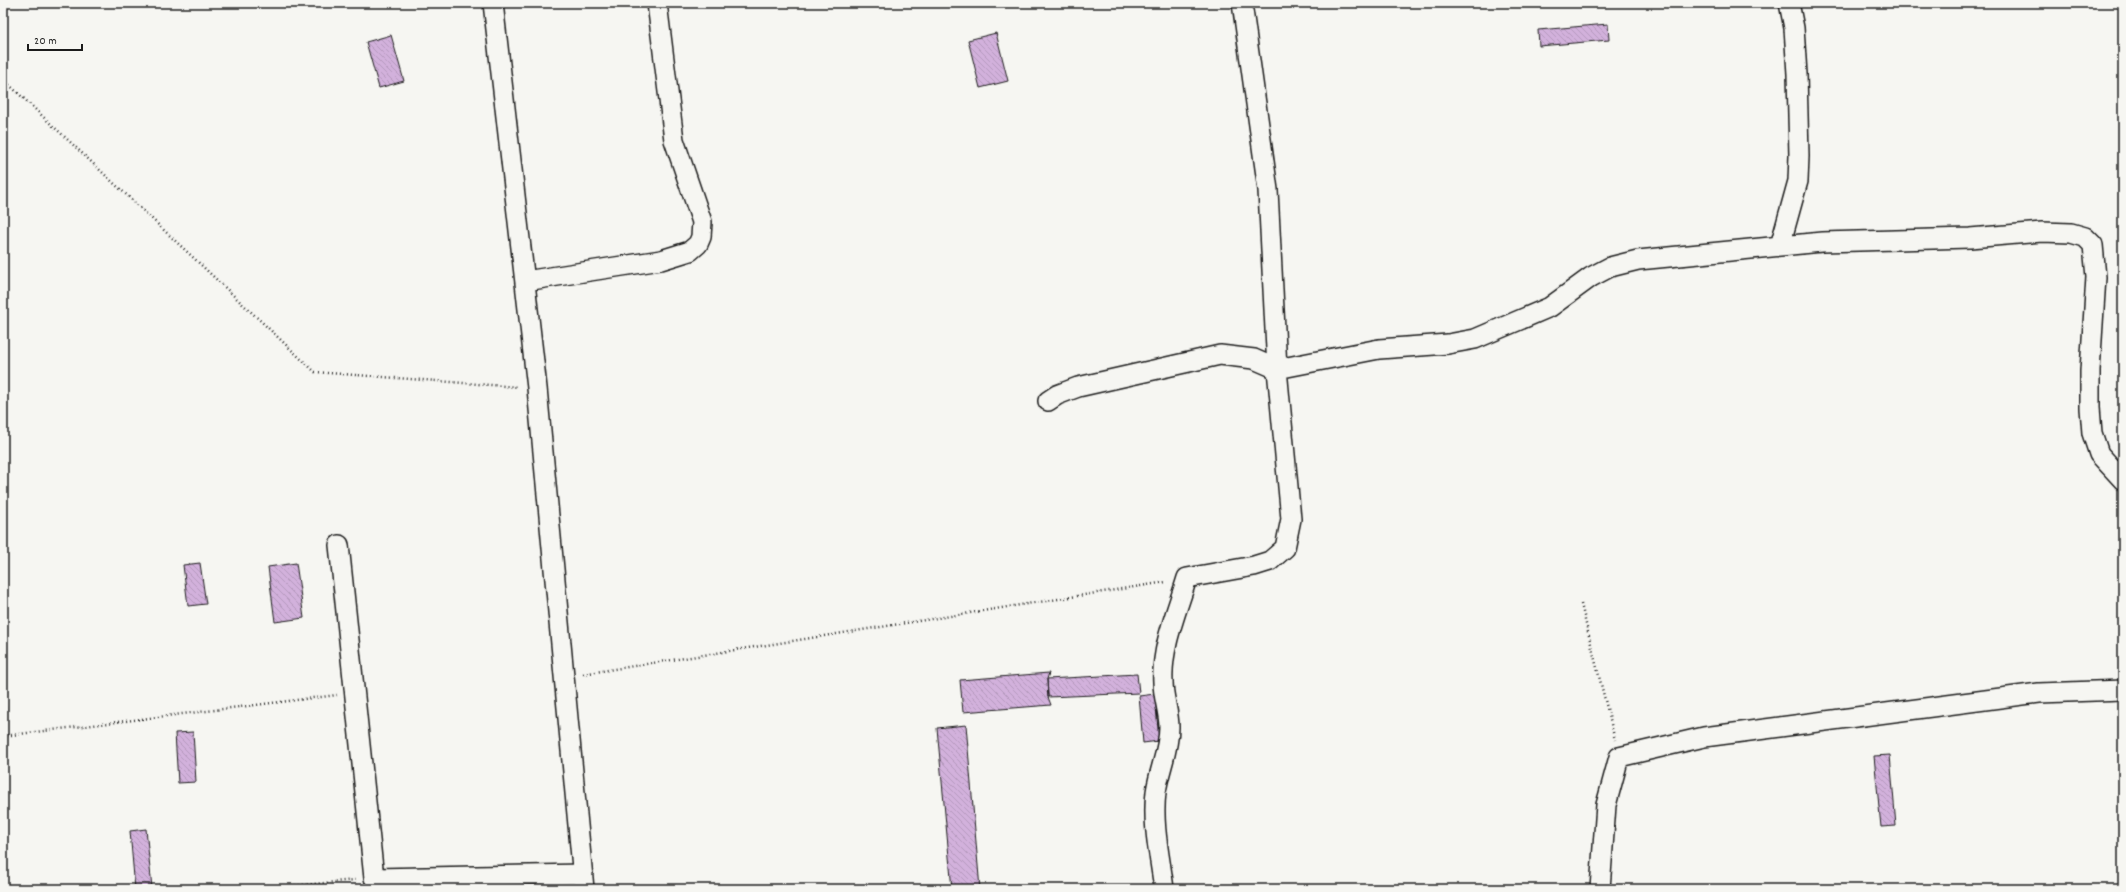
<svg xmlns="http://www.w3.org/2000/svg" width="2126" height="892" font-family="Dekko,sans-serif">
	<defs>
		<pattern id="building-back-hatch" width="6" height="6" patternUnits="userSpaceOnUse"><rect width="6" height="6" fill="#d2b1dc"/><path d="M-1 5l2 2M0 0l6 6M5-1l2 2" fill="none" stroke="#b498bc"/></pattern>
	</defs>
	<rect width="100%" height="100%" fill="#f6f6f2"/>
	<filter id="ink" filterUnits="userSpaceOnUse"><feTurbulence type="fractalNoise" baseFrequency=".025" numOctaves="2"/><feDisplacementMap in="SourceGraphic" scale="8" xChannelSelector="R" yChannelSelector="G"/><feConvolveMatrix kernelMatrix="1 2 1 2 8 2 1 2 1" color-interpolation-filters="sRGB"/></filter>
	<g filter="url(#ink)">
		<!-- building -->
		<path fill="url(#building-back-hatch)" stroke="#1c1c1c" d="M 1608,24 L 1609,40 L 1539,46 L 1538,30 Z
			M 996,33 L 1008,81 L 980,88 L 968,40 Z
			M 391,35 L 404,81 L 379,88 L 366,42 Z
			M 200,563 L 206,604 L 188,606 L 183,565 Z
			M 296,563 L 304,618 L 275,622 L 268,567 Z
			M 1049,673 L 1047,679 L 1048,697 L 1051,705 L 963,712 L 960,680 Z
			M 1137,674 L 1139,693 L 1048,697 L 1047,679 Z
			M 3,681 L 6,710 L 3,711 Z
			M 1155,694 L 1159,741 L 1143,743 L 1139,696 Z
			M 966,725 L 980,889 L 952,889 L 937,728 Z
			M 193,732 L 196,782 L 178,783 L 175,733 Z
			M 1890,755 L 1896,826 L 1881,827 L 1874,756 Z
			M 146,829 L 152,888 L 135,889 L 130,831 Z"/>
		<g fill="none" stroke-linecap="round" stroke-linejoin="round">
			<!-- minor casing -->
			<g stroke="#1c1c1c" stroke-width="22">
				<path id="minor" d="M 493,3 L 537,388 L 584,889
					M 1780,246 L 1798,181 L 1799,156 L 1797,74 L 1794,28 L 1789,3
					M 525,281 L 661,260 L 690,251 L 698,244 L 701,237 L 702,222 L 674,140 L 657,3
					M 1048,401 L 1057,395 L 1078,387 L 1220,355 L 1254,359 L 1277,369 L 1379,349 L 1448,344 L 1475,339 L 1550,307 L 1591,277 L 1610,267 L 1638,260 L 1822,242 L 1970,238 L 2042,232 L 2071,233 L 2085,237 L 2093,245 L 2096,277 L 2090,371 L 2090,408 L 2092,433 L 2099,454 L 2123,480
					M 339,545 L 374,878 L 583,874
					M 1164,889 C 1160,857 1152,825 1156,792 C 1159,770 1169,750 1169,727 C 1169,712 1163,697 1163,682 C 1161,647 1177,611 1187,578 L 1254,566 L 1270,561 L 1285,548 L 1291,519 L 1277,369 L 1268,190 L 1242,3
					M 1600,889 L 1606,805 L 1619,757 L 1704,737 L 2039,693 L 2123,690"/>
			</g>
			<!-- path -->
			<path stroke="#1c1c1c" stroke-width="2.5" stroke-dasharray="1 3" stroke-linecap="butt" d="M 3,79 L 315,372 L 518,387
				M 1581,604 L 1615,740
				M 583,674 L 1166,582
				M 3,736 L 337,695
				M 263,889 L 355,880"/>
			<!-- minor -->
			<use href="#minor" stroke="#f6f6f2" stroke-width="19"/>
		</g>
	</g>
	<!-- margin -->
	<rect width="2126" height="892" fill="none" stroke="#f6f6f2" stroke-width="16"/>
	<rect x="8" y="8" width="2110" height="876" fill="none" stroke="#1c1c1c" stroke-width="1.5" filter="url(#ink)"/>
	<!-- scale -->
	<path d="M28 44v6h54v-6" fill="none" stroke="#1c1c1c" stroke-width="2"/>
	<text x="34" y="44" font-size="12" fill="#1c1c1c" stroke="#f6f6f2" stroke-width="3" paint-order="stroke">20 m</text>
</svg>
